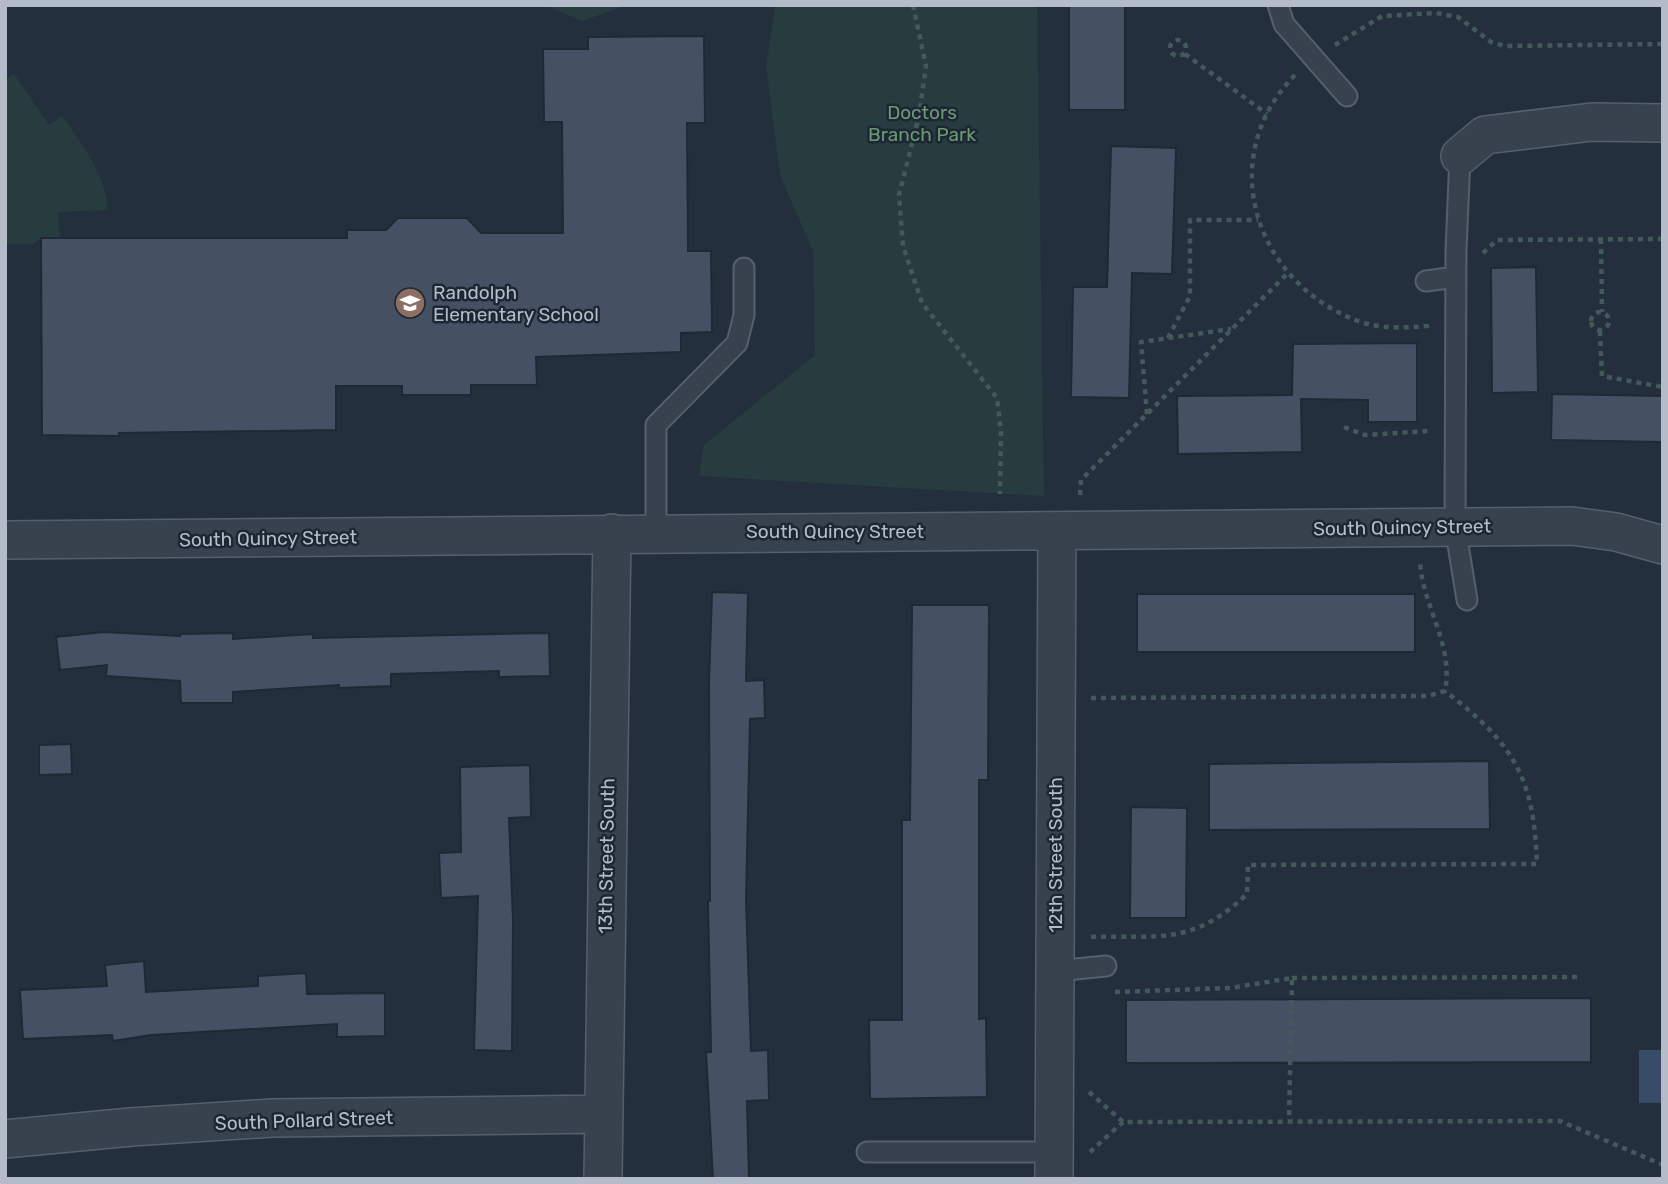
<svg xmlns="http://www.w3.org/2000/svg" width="1668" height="1184" font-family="Rubik,sans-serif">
	<rect width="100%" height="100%" fill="#242f3e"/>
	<!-- green -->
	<path fill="#263c3f" d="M 545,5 L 628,5 L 582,21 Z
		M 775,5 L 1037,5 L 1044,496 L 699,476 L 704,445 L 815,355 L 813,251 L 780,175 L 766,67 Z
		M 14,74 L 49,125 L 62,116 C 82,144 106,175 108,210 L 58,212 L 60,239 L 41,238 L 33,244 L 5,244 L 5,80 Z"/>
	<!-- water -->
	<path fill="#394c67" d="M 1639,1050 L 1663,1050 L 1663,1103 L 1639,1103 Z"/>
	<!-- building -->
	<path fill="#455162" stroke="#1f2835" stroke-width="2" d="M 1069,5 L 1125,5 L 1125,110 L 1069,110 Z
		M 704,36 L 705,123 L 687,123 L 688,251 L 711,251 L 712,332 L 681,333 L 681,352 L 536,357 L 537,385 L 471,385 L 471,395 L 402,395 L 402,386 L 336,386 L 336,430 L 119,433 L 119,436 L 42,435 L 41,238 L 347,238 L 347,230 L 386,230 L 398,218 L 467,218 L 481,233 L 563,233 L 562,122 L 544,122 L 543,49 L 588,49 L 588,37 Z
		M 1111,146 L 1176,148 L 1172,274 L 1132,273 L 1129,398 L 1071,397 L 1073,287 L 1107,287 Z
		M 1536,267 L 1538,392 L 1492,393 L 1491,268 Z
		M 1417,343 L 1417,422 L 1368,422 L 1368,400 L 1301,399 L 1302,452 L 1178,454 L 1177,396 L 1292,395 L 1293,344 Z
		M 1552,394 L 1663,396 L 1663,442 L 1551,440 Z
		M 712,592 L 748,593 L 746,681 L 764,680 L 765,718 L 750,719 L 746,900 L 751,1051 L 768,1050 L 769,1100 L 747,1101 L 749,1179 L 713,1179 L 706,1052 L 711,1052 L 708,901 L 710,901 L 709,683 Z
		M 1137,594 L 1415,594 L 1415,652 L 1137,652 Z
		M 912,605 L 989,605 L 988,780 L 979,780 L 979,1019 L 986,1018 L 987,1097 L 870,1099 L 869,1020 L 902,1020 L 902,820 L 910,820 Z
		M 104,632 L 180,636 L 180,634 L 233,633 L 233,639 L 313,634 L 313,638 L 549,633 L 550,676 L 499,677 L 499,671 L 391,674 L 391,686 L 339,688 L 339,685 L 233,692 L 233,703 L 181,703 L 180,681 L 106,676 L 107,665 L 60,670 L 56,637 Z
		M 71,744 L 72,774 L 39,775 L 39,745 Z
		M 1489,761 L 1490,829 L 1209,830 L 1209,764 Z
		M 530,765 L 531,817 L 509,818 L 513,920 L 512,1051 L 474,1050 L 478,896 L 441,898 L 439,853 L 461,852 L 460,767 Z
		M 1131,807 L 1187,808 L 1186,918 L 1130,918 Z
		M 144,961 L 146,992 L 258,986 L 258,976 L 306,973 L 307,994 L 385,993 L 385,1036 L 337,1037 L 337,1024 L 151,1035 L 113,1041 L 112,1035 L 23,1039 L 20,990 L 107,986 L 105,965 Z
		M 1591,998 L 1591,1062 L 1126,1063 L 1126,1000 Z"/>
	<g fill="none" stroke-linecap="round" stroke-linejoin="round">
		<!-- service casing -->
		<g stroke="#565f6c" stroke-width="23">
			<path id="service" d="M 1278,5 L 1284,24 L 1347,96
				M 1460,156 L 1456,250 L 1455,526 L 1467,600
				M 1426,281 L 1456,277
				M 656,532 L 656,425 L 737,343 L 744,315 L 744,268
				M 1055,971 L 1106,966
				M 867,1152 L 1054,1152"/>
		</g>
		<!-- minor casing -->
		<g stroke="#565f6c" stroke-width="40">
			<path id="minor" d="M 1460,156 L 1485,135 L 1592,122 L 1663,123
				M 5,540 L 1572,526 L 1616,532 L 1663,545
				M 5,1139 L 131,1127 L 273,1118 L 604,1114
				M 603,1179 L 612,533
				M 1054,1179 L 1057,531"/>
		</g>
		<!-- path -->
		<path stroke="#44595c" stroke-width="4.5" stroke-dasharray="5 5" stroke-linecap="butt" d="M 913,5 L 926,66 L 919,116 L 899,195 L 903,246 L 922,303 L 997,398 L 1001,432 L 1000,494
			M1170 48a8 8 0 1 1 16 0a8 8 0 1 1-16 0Z
			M 1335,45 L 1382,16 L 1436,13 L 1458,17 L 1491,42 L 1505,46 L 1663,44
			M 1185,54 L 1267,114
			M 1295,75 C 1214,157 1254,282 1358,321 C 1380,329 1404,328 1427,326 L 1427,331
			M 1601,239 L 1602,312
			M 1483,253 L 1497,240 L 1663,239
			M1591 321a9 9 0 1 1 18 0a9 9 0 1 1-18 0Z
			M 1600,331 L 1602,376 L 1663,387
			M 1168,338 L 1190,296 L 1190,220 L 1258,220
			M 1147,414 L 1141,342 L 1231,329
			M 1344,427 L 1365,435 L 1428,431
			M 1080,495 L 1081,480 L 1288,273
			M 1091,698 L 1428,696 L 1445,691 C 1454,644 1423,608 1420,562
			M 1091,937 C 1160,935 1192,946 1247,894 L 1248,865 L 1537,864 C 1534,777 1514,744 1445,691
			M 1292,978 L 1581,977
			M 1115,992 L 1230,988 L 1292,978 L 1289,1120
			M 1089,1092 L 1123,1122 L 1560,1121 L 1663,1165
			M 1090,1152 L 1123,1122"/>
		<!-- service -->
		<use href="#service" stroke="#38414e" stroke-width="19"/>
		<!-- minor -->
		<use href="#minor" stroke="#38414e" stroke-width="37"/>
	</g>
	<!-- icons -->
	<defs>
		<g id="school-disc" transform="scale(1.575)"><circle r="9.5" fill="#8d6e63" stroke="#1d2633"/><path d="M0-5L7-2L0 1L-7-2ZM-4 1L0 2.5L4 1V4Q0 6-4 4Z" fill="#fff"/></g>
	</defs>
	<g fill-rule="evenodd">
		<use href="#school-disc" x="410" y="303"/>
	</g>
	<g text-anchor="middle" stroke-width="5" stroke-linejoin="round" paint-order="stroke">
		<!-- park labels -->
		<g font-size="19" fill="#6b9a76" stroke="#1d2633">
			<text x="922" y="119">Doctors<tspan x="922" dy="22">Branch Park</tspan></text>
		</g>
		<!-- poi labels -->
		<g font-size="19" fill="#b4bcc9" stroke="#1d2633" text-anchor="start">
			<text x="433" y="299">Randolph<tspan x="433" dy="22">Elementary School</tspan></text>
		</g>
		<!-- street labels -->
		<g font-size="19" fill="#b4bcc9" stroke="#1d2633">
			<text transform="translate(1402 527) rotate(-1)" y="7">South Quincy Street</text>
			<text x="835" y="538">South Quincy Street</text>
			<text transform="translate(268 538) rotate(-1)" y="7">South Quincy Street</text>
			<text transform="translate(1055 855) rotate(-90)" y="7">12th Street South</text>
			<text transform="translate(606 856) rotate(-89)" y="7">13th Street South</text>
			<text transform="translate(304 1120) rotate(-2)" y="7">South Pollard Street</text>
		</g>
	</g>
	<!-- border -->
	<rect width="1668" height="1184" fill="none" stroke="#b4bcc9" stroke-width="14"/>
</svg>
